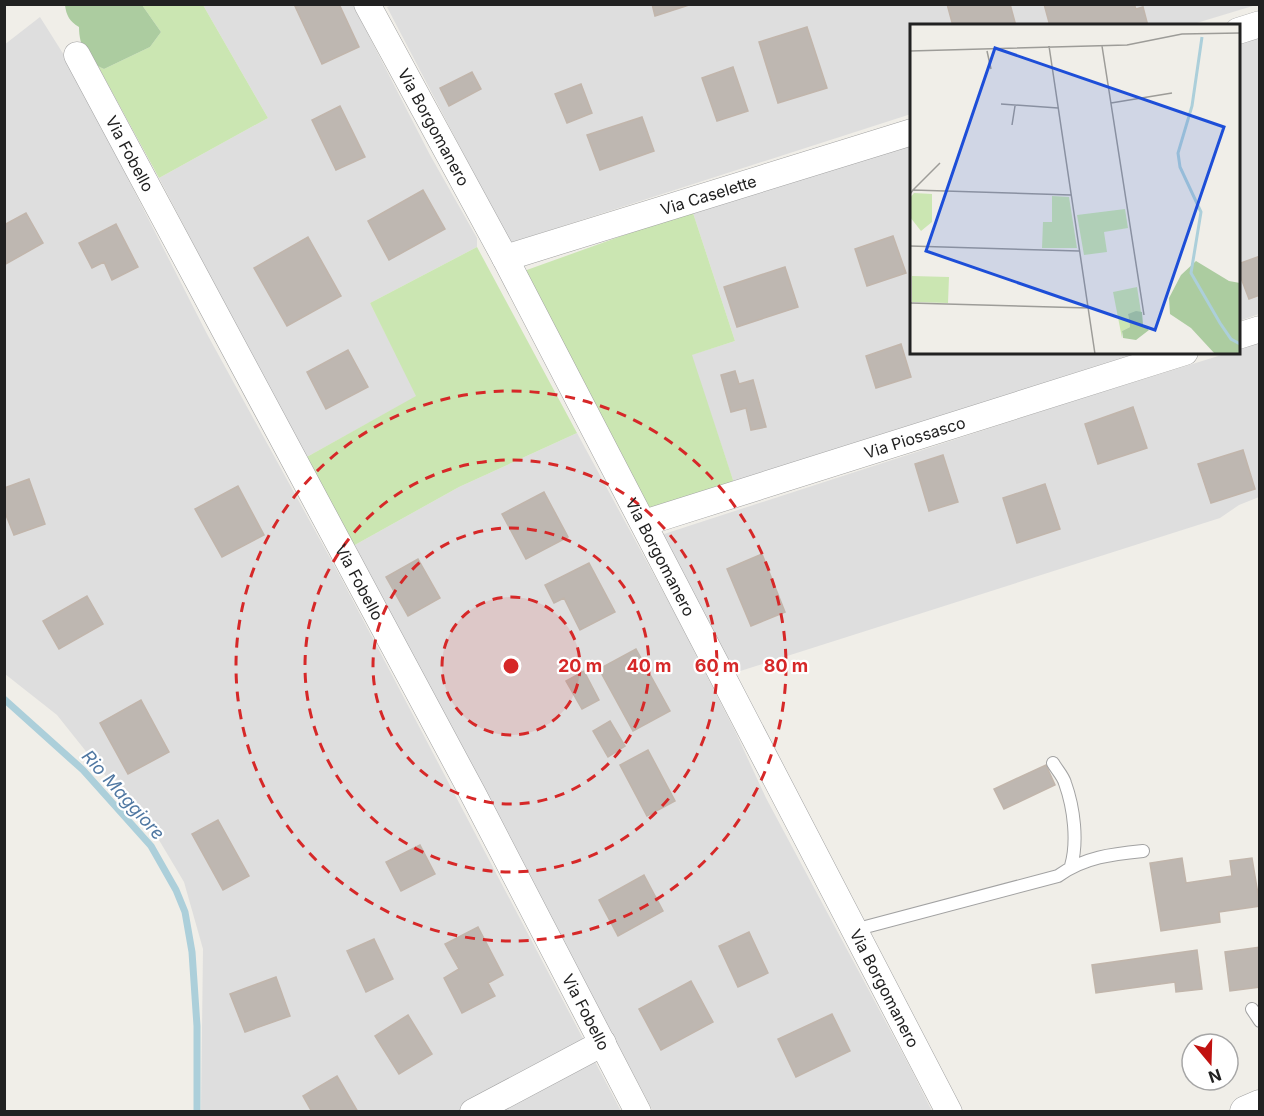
<svg xmlns="http://www.w3.org/2000/svg" width="1264" height="1116" font-family="Inter,sans-serif">
	<rect width="100%" height="100%" fill="#f0eee8"/>
	<!-- residential -->
	<path fill="#dedede" d="M 394,4 L 1256,5 L 1190,25 L 912,26 L 911,114 L 510,243 L 387,7 Z
		M 203,5 L 353,5 L 430,155 L 477,238 L 477,247 L 370,303 L 417,396 L 305,458 L 159,178 L 268,118 Z
		M 40,17 L 69,63 L 207,334 L 340,576 L 621,1111 L 201,1111 L 203,949 L 184,882 L 156,835 L 136,814 L 57,715 L 5,674 L 4,45 Z
		M 1259,32 L 1259,314 L 1239,321 L 1238,39 Z
		M 911,144 L 912,352 L 1138,353 L 963,411 L 734,483 L 691,355 L 735,341 L 693,213 Z
		M 1259,343 L 1259,497 L 1239,505 L 1220,518 L 734,673 L 661,535 L 1073,401 L 1228,353 L 1238,352 L 1239,349 Z
		M 577,433 L 673,610 L 735,731 L 766,798 L 912,1071 L 932,1111 L 653,1111 L 353,546 L 459,487 Z"/>
	<!-- grass -->
	<path fill="#cbe6b2" d="M 142,5 L 203,5 L 268,118 L 159,178 L 98,66 L 104,69 L 150,47 L 161,32 Z
		M 693,213 L 735,341 L 692,355 L 734,483 L 649,510 L 524,271 L 641,229 Z
		M 477,247 L 577,433 L 459,487 L 353,546 L 305,458 L 416,396 L 370,303 Z"/>
	<!-- forest -->
	<path fill="#accca0" d="M 65,5 L 142,5 L 161,32 L 150,47 L 104,69 C 87,62 79,46 79,27 C 70,22 66,15 65,5 Z"/>
	<g fill="none" stroke-linecap="round" stroke-linejoin="round">
		<!-- stream -->
		<path stroke="#accfda" stroke-width="7" d="M 4,699 L 83,770 L 151,846 L 176,890 L 185,912 L 192,952 L 197,1026 L 197,1112"/>
	</g>
	<!-- building -->
	<path fill="#beb7b1" stroke="#c1b5ab" stroke-width="1.5" d="M 294,4 L 339,4 L 359,47 L 322,64 Z
		M 652,4 L 692,4 L 655,16 Z
		M 947,4 L 1010,4 L 1016,26 L 953,26 Z
		M 1044,4 L 1134,4 L 1136,9 L 1143,7 L 1148,26 L 1050,26 Z
		M 807,27 L 827,88 L 778,103 L 759,42 Z
		M 733,67 L 748,111 L 717,121 L 702,78 Z
		M 472,72 L 481,89 L 449,106 L 440,88 Z
		M 581,84 L 592,113 L 567,123 L 555,94 Z
		M 340,106 L 365,157 L 336,170 L 312,120 Z
		M 642,117 L 654,151 L 600,170 L 587,135 Z
		M 423,190 L 445,229 L 389,260 L 368,221 Z
		M 26,213 L 43,243 L 4,265 L 4,225 Z
		M 116,224 L 138,267 L 112,280 L 104,262 L 92,268 L 79,243 Z
		M 893,236 L 906,273 L 867,286 L 855,249 Z
		M 308,237 L 341,296 L 287,326 L 254,268 Z
		M 1260,256 L 1260,295 L 1249,299 L 1238,270 L 1238,264 Z
		M 785,267 L 798,307 L 737,327 L 724,287 Z
		M 901,344 L 911,377 L 876,388 L 866,356 Z
		M 348,350 L 368,387 L 326,409 L 307,372 Z
		M 735,371 L 739,384 L 753,380 L 766,427 L 751,430 L 746,408 L 731,412 L 721,375 Z
		M 1133,407 L 1147,448 L 1098,464 L 1085,424 Z
		M 1243,450 L 1255,489 L 1211,503 L 1198,464 Z
		M 943,455 L 958,502 L 929,511 L 915,464 Z
		M 29,479 L 45,524 L 14,535 L 4,510 L 4,488 Z
		M 1045,484 L 1060,529 L 1017,543 L 1003,498 Z
		M 238,486 L 264,535 L 222,557 L 195,509 Z
		M 544,492 L 568,537 L 526,559 L 502,514 Z
		M 762,554 L 785,612 L 751,626 L 727,569 Z
		M 418,559 L 440,598 L 408,616 L 386,577 Z
		M 589,563 L 615,612 L 580,630 L 564,598 L 554,603 L 545,585 Z
		M 87,596 L 103,624 L 59,649 L 43,621 Z
		M 636,649 L 670,711 L 633,731 L 599,669 Z
		M 584,671 L 599,700 L 582,709 L 566,681 Z
		M 141,700 L 169,752 L 128,774 L 100,723 Z
		M 610,721 L 625,746 L 608,757 L 593,731 Z
		M 648,750 L 675,801 L 647,816 L 620,765 Z
		M 1046,765 L 1055,785 L 1004,809 L 994,789 Z
		M 218,820 L 249,876 L 223,890 L 192,834 Z
		M 420,845 L 435,874 L 401,891 L 386,862 Z
		M 1182,858 L 1186,883 L 1232,876 L 1230,861 L 1252,858 L 1260,906 L 1219,912 L 1220,922 L 1161,931 L 1150,863 Z
		M 644,875 L 663,911 L 618,936 L 599,900 Z
		M 478,927 L 503,975 L 488,983 L 495,996 L 462,1013 L 444,978 L 459,969 L 445,944 Z
		M 749,932 L 768,973 L 738,987 L 719,946 Z
		M 374,939 L 393,979 L 366,992 L 347,951 Z
		M 1260,947 L 1260,987 L 1230,991 L 1225,952 Z
		M 1197,950 L 1202,989 L 1176,992 L 1175,982 L 1096,993 L 1092,965 Z
		M 276,977 L 290,1016 L 245,1032 L 230,994 Z
		M 691,981 L 713,1022 L 661,1050 L 639,1009 Z
		M 832,1014 L 850,1051 L 796,1077 L 778,1039 Z
		M 408,1015 L 432,1054 L 399,1074 L 375,1036 Z
		M 337,1076 L 358,1112 L 312,1112 L 303,1096 Z"/>
	<g fill="none" stroke-linecap="round" stroke-linejoin="round">
		<!-- service casing -->
		<g stroke="#a2a2a2" stroke-width="14">
			<path id="service" d="M 1053,763 C 1057,770 1063,776 1065,783 C 1074,808 1078,842 1071,866
				M 854,930 L 1058,876 C 1084,857 1113,854 1143,851
				M 1252,1009 L 1260,1021"/>
		</g>
		<!-- minor casing -->
		<g stroke="#a2a2a2" stroke-width="27">
			<g id="minor">
				<path id="s1" d="M 367,4 L 505,258 L 949,1112"/>
				<path d="M 1238,31 L 1260,24"/>
				<path id="s2" d="M 77,55 L 473,794 L 638,1112"/>
				<path id="s3" d="M 505,258 L 912,132"/>
				<path d="M 1238,336 L 1260,329"/>
				<path id="s4" d="M 644,523 L 1185,352"/>
				<path d="M 473,1112 L 603,1043"/>
			</g>
		</g>
		<!-- tertiary casing -->
		<g stroke="#a2a2a2" stroke-width="33">
			<path id="tertiary" d="M 1246,1112 L 1260,1106"/>
		</g>
		<!-- service -->
		<use href="#service" stroke="#fff" stroke-width="12"/>
		<!-- minor -->
		<use href="#minor" stroke="#fff" stroke-width="26"/>
		<!-- tertiary -->
		<use href="#tertiary" stroke="#fff" stroke-width="32"/>
	</g>
	<!-- distance rings -->
	<circle cx="511" cy="666" r="69" fill="#d62828" fill-opacity=".12"/>
	<g fill="none" stroke="#d62828" stroke-width="3" stroke-dasharray="10 8">
		<circle cx="511" cy="666" r="69"/>
		<circle cx="511" cy="666" r="138"/>
		<circle cx="511" cy="666" r="206"/>
		<circle cx="511" cy="666" r="275"/>
	</g>
	<g text-anchor="middle" stroke-width="4.5" stroke-linejoin="round" paint-order="stroke">
		<!-- street labels -->
		<g font-size="16" fill="#212121" stroke="#fff">
			<text dy="6" stroke="none"><textPath href="#s1" startOffset="140">Via Borgomanero</textPath></text>
			<text dy="6" stroke="none"><textPath href="#s2" startOffset="112">Via Fobello</textPath></text>
			<text dy="6" stroke="none"><textPath href="#s3" startOffset="213">Via Caselette</textPath></text>
			<text dy="6" stroke="none"><textPath href="#s4" startOffset="284">Via Piossasco</textPath></text>
			<text dy="6" stroke="none"><textPath href="#s1" startOffset="626">Via Borgomanero</textPath></text>
			<text dy="6" stroke="none"><textPath href="#s2" startOffset="598">Via Fobello</textPath></text>
			<text dy="6" stroke="none"><textPath href="#s1" startOffset="1112">Via Borgomanero</textPath></text>
			<text dy="6" stroke="none"><textPath href="#s2" startOffset="1084">Via Fobello</textPath></text>
		</g>
		<!-- water labels -->
		<g font-size="18" font-style="italic" fill="#5078a2" stroke="#fff">
			<text transform="translate(123 795) rotate(48)" y="6">Rio Maggiore</text>
		</g>
	</g>
	<!-- overview -->
	<g transform="translate(910 24)">
		<rect width="330" height="330" fill="#f0eee8"/>
		<path d="M 4,169 L 22,170 L 22,198 L 11,207 L 0,193 L 0,174 ZM 142,172 L 159,173 L 167,224 L 132,224 L 133,198 L 142,198 ZM 215,185 L 218,204 L 194,208 L 197,228 L 174,231 L 167,191 ZM 2,252 L 39,253 L 38,279 L 2,278 ZM 227,263 L 231,288 L 218,290 L 220,303 L 212,307 L 212,314 L 203,268 Z" fill="#cbe6b2"/>
		<path d="M 286,237 L 319,257 L 330,259 L 330,330 L 305,330 L 281,304 L 260,290 L 259,274 L 271,251 ZM 226,287 L 232,288 L 233,301 L 239,306 L 226,316 L 213,314 L 212,307 L 220,303 L 218,290 Z" fill="#accca0"/>
		<path fill="none" stroke="#accfda" stroke-width="3" d="M 292,13 L 282,82 L 268,129 L 270,143 L 291,188 L 281,249 L 310,299 L 321,315 L 330,320"/>
		<path fill="none" stroke="#9d9c98" stroke-width="1.5" d="M 139,22 L 185,330M 192,22 L 234,291M 0,27 L 217,21 L 272,10 L 330,9M 77,27 L 81,45M 201,79 L 262,69M 91,80 L 148,84M 102,101 L 105,82M 3,166 L 30,139M 0,170 L 3,166 L 161,171M 0,222 L 169,227M 0,279 L 179,284"/>
		<path fill="#1d4ed8" fill-opacity="0.15" stroke="#1d4ed8" stroke-width="3" d="M 85,24 L 314,103 L 245,306 L 16,227 Z"/>
		<rect width="330" height="330" fill="none" stroke="#212121" stroke-width="3"/>
	</g>
	<circle cx="511" cy="666" r="9" fill="#d62828" stroke="#fff" stroke-width="3"/>
	<g font-size="18" text-anchor="middle" font-weight="bold" fill="#d62828" stroke="#fff" stroke-width="4.5" stroke-linejoin="round" paint-order="stroke">
		<text x="580" y="672">20 m</text>
		<text x="649" y="672">40 m</text>
		<text x="717" y="672">60 m</text>
		<text x="786" y="672">80 m</text>
	</g>
	<!-- border -->
	<rect width="1264" height="1116" fill="none" stroke="#212121" stroke-width="12"/>
	<!-- north arrow -->
	<g transform="translate(1210 1062) rotate(161)"><circle r="28" fill="#ffffff" stroke="#a6a6a6" stroke-width="1.5"/>
	<path d="M0-4.5L10 22L0 15L-10 22Z" fill="#c11210"/>
	<text y="-9" font-size="16" font-weight="bold" text-anchor="middle" fill="#212121">N</text>
	</g>
</svg>
